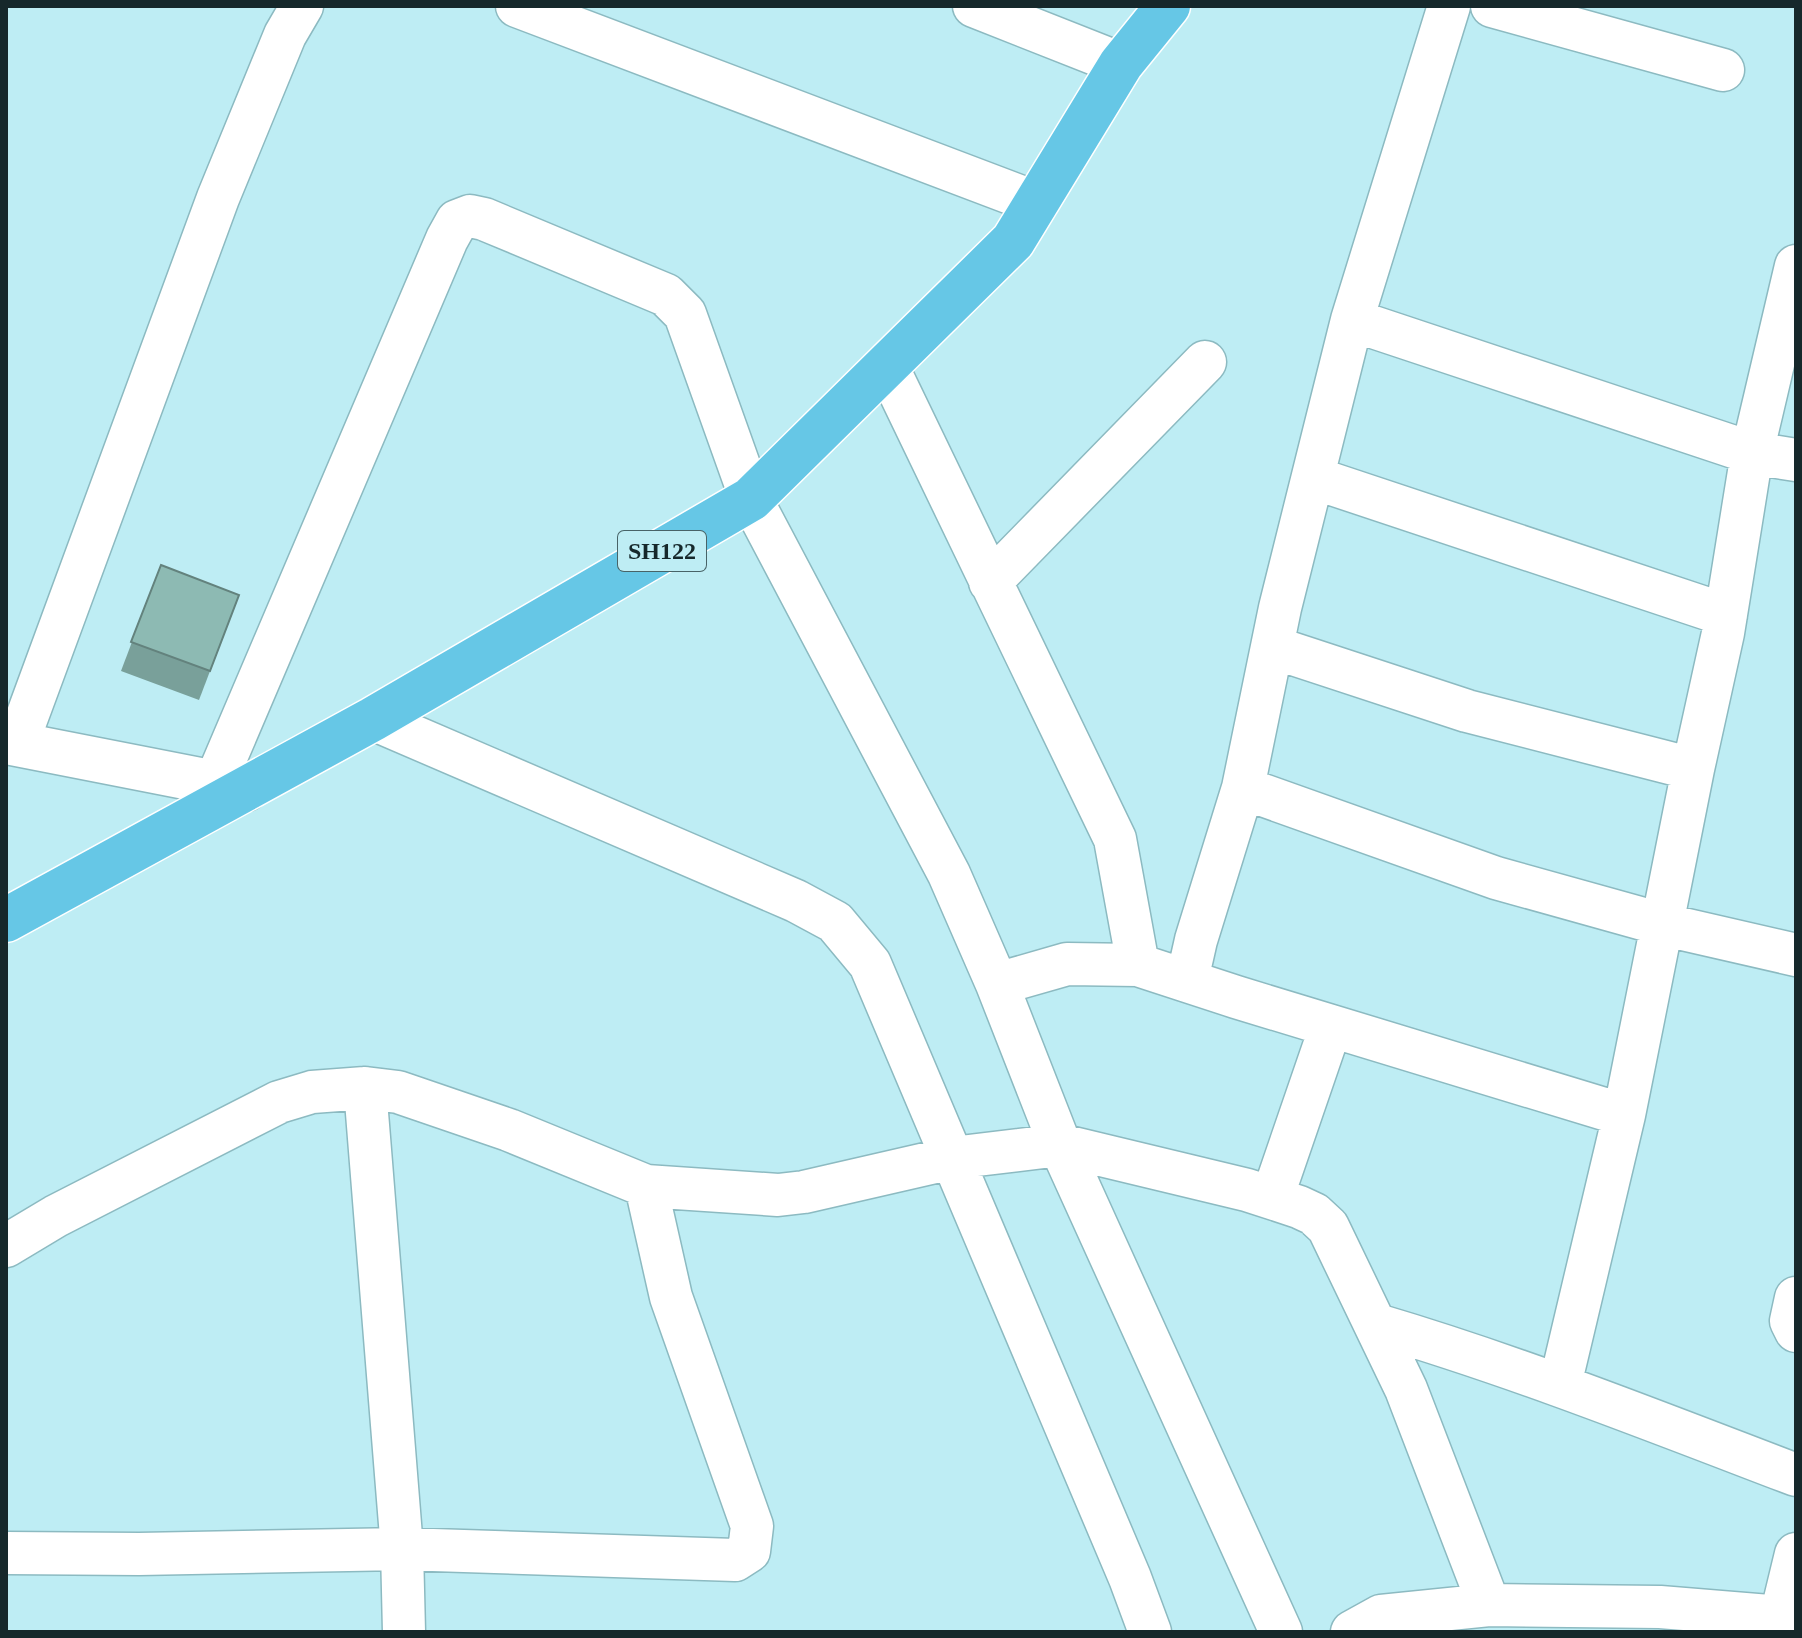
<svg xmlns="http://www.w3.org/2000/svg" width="1802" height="1638" font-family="Georgia,serif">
	<rect width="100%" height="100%" fill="#beedf4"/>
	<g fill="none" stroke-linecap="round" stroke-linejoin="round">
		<!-- minor casing -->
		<g stroke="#8cbac1" stroke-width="45">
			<path id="minor" d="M 517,6 L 1037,203
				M 974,6 L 1121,64
				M 1492,6 L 1723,70
				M 1352,320 L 1752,453 L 1796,460
				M 887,366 L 1115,839 L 1138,965
				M 1314,478 L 1726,615
				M 990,582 L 1205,362
				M 1272,647 L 1467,711 L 1693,769
				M 373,719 L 796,901 L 835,922 L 870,964 L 1130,1578 L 1150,1632
				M 17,744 L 218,198 L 285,35 L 302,6
				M 215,783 L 447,239 L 457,221 L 470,216 L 484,219 L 666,295 L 685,314 L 751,499 L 949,874 L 997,984 L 1060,1145 L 1281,1632
				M 1243,788 L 1496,878 L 1661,924 L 1796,955
				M 1187,980 L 1196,940 L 1243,788 L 1280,608 L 1352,320 L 1449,6
				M 997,984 L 1067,964 L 1138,965 L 1236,997 L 1624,1115
				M 365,1088 L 402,1549 L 404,1632
				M 1272,1198 L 1331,1026
				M 6,1246 L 56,1216 L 279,1102 L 312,1092 L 365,1088 L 398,1092 L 509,1130 L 646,1186 L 778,1195 L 804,1192 L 952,1158 L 1060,1145 L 1247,1190 L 1299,1207 L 1314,1214 L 1328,1227 L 1406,1389 L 1489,1605
				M 1796,1298 L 1791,1321 L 1796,1331
				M 1377,1325 C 1519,1367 1657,1422 1796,1475
				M 1560,1385 L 1624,1115 L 1693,769 L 1723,633 L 1752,453 L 1796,266
				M 6,1553 L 139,1554 L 402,1549 L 735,1560 L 749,1551 L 752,1526 L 671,1297 L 646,1186
				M 1781,1616 L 1796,1554
				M 1352,1632 L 1381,1616 L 1489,1605 L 1660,1607 L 1796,1618"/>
		</g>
		<!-- tertiary casing -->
		<g stroke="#8cbac1" stroke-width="47">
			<path id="tertiary" d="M 6,742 L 246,789"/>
		</g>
		<!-- primary casing -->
		<g stroke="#fff" stroke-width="47">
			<path id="primary" d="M 6,920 L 373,719 L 751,499 L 1013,241 L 1121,64 L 1168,6"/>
		</g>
		<!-- minor -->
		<use href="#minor" stroke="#fff" stroke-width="42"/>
		<!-- tertiary -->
		<use href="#tertiary" stroke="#fff" stroke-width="44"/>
		<!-- primary -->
		<use href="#primary" stroke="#66c7e6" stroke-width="44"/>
	</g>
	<!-- wall -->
	<path fill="#79a09a" d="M 161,565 L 239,595 L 199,700 L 121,671 Z"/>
	<!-- building -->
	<path fill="#8dbab3" stroke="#63827d" stroke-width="2" d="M 161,565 L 239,595 L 210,671 L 131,642 Z"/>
	<g text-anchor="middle" stroke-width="6" stroke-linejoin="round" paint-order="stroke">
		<!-- shield labels -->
		<rect fill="#beedf4" stroke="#486367" stroke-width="2" x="618" y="531" width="88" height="40" rx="6"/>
		<g font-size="24" font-weight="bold" fill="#16282b">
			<text x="662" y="559">SH122</text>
		</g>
	</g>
	<!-- border -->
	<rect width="1802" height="1638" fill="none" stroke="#16282b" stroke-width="16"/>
</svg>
